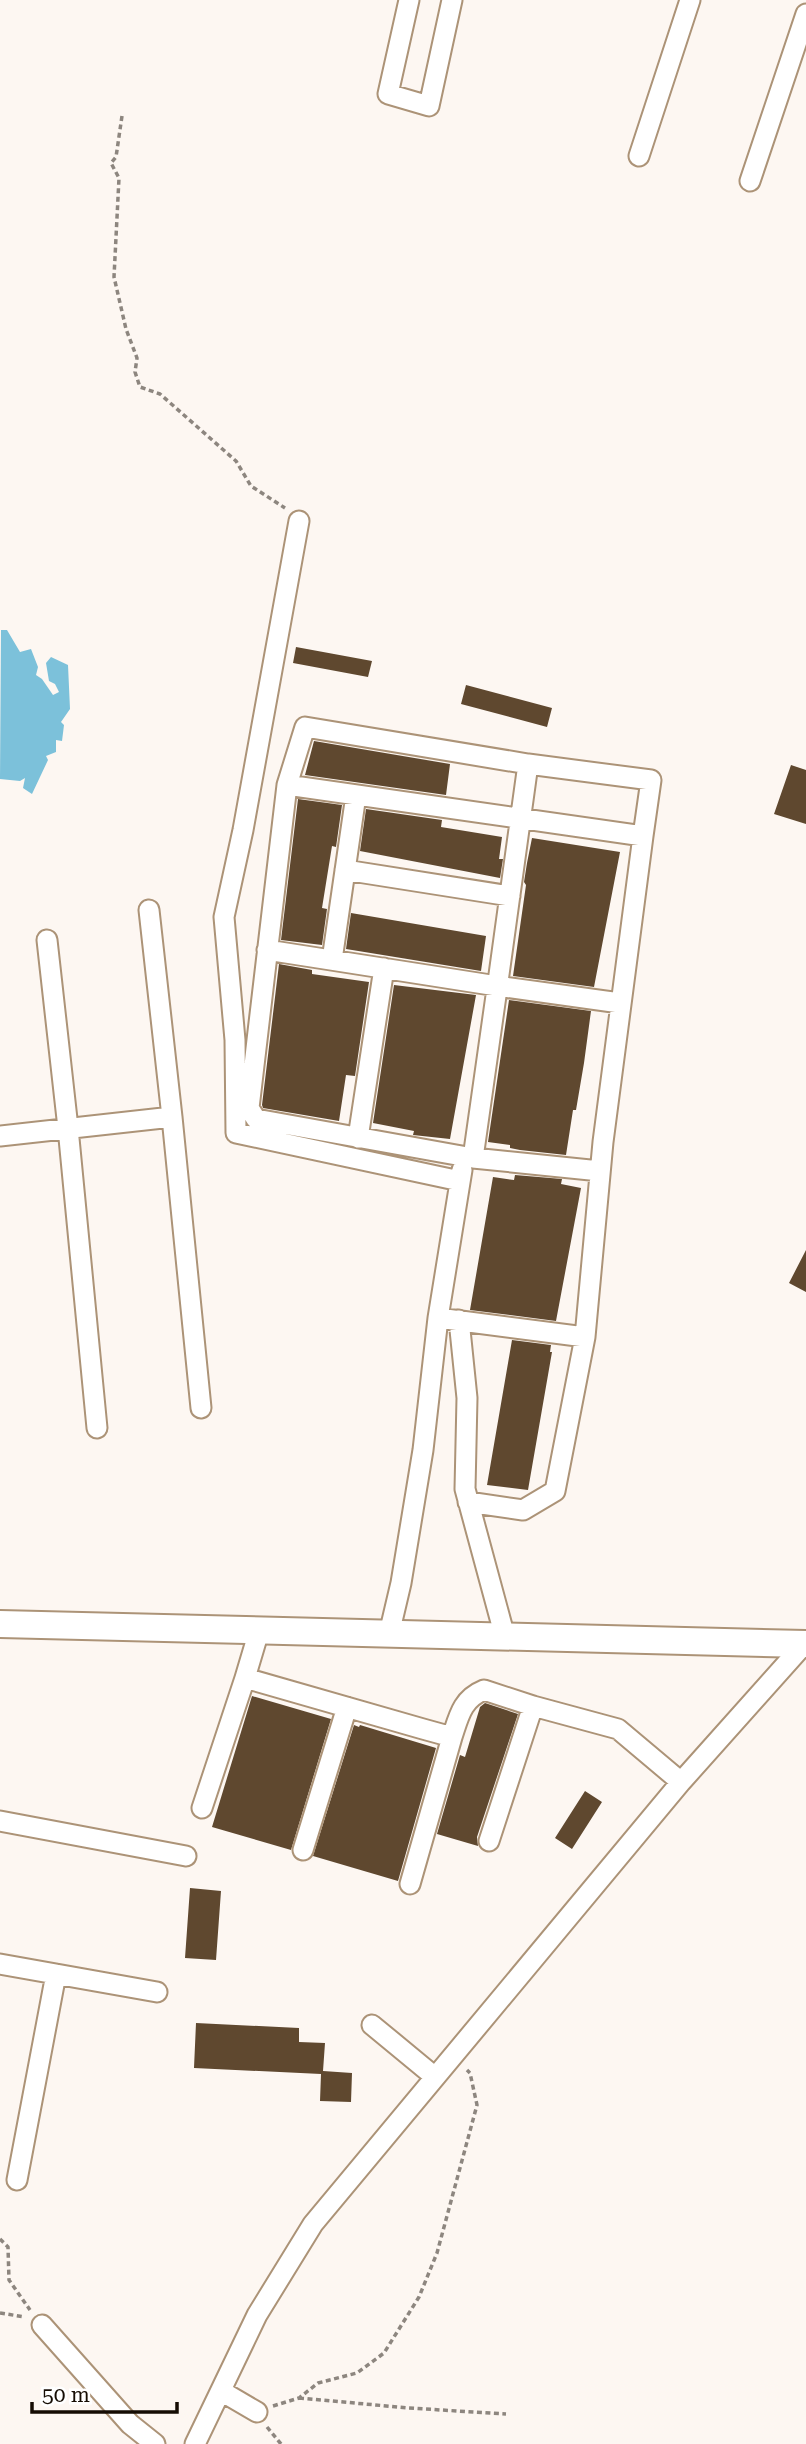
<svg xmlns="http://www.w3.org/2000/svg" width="806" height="2444" font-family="'Roboto Serif',serif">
	<rect width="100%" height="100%" fill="#fdf7f2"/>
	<!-- water -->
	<path fill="#7cc1da" d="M 1,630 L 7,630 L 20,652 L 31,649 L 38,667 L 36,675 L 42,679 L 53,695 L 59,692 L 55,684 L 49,681 L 46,663 L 51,657 L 68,665 L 70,709 L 61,722 L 64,725 L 62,741 L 56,740 L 56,752 L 46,756 L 48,760 L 32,794 L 23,788 L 25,778 L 20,781 L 0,779 Z"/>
	<!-- building -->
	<path fill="#5f482f" d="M 296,647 L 372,661 L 368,677 L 293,663 Z
		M 466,685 L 552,708 L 547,727 L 461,704 Z
		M 314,741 L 450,764 L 446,795 L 305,775 Z
		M 791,765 L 806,770 L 806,824 L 774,814 Z
		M 298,799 L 342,805 L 336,847 L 332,846 L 322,908 L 327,909 L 322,945 L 281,940 Z
		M 366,809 L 442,820 L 441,827 L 502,837 L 499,859 L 503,859 L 500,878 L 360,851 Z
		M 532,838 L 620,852 L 594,987 L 513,976 L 526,885 L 524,882 L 527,863 Z
		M 351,913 L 486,936 L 481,971 L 346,949 Z
		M 279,964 L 312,970 L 312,974 L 369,982 L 355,1076 L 346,1075 L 339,1121 L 263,1108 L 262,1105 Z
		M 394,985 L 476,995 L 450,1139 L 413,1135 L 414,1131 L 373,1123 Z
		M 509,1000 L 591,1011 L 584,1063 L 576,1110 L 573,1110 L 566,1155 L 520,1150 L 510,1148 L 510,1145 L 488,1142 Z
		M 515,1175 L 562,1179 L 561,1184 L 581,1188 L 556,1321 L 470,1310 L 493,1177 L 514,1180 Z
		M 806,1250 L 806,1292 L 789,1283 Z
		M 512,1340 L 551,1345 L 550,1352 L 552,1352 L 528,1490 L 487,1485 Z
		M 252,1696 L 331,1719 L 291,1850 L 212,1827 Z
		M 485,1703 L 518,1714 L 477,1837 L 478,1846 L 437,1834 L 460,1755 L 465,1757 L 480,1707 Z
		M 354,1725 L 359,1727 L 360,1725 L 436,1748 L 398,1881 L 313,1856 Z
		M 585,1791 L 602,1802 L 572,1849 L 555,1838 Z
		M 190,1888 L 221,1891 L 216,1960 L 185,1958 Z
		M 196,2023 L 299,2028 L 299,2042 L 325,2043 L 323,2071 L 352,2073 L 351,2102 L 320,2101 L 321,2074 L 194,2068 Z"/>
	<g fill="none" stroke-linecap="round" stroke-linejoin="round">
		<!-- minor casing -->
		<g stroke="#ac9377" stroke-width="23">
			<path id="minor" d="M 409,0 L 388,94 L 429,106 L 452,0
				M 639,156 L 690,0
				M 750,181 L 806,14
				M 299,521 L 243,830 L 224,917 L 235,1040 L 236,1133 L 460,1181
				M 287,785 L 305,727 L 528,764
				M 345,870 L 510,896
				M 149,910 L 172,1117
				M 47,940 L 68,1128 L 97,1428
				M 267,950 L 497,986 L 620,1003
				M 332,960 L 356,795
				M 0,1136 L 172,1117 L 201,1408
				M 358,1138 L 384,968
				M 473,1158 L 600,1171
				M 438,1318 L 462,1170
				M 459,1320 L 467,1398 L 465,1489 L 505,1637
				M 468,1502 L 523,1510 L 555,1491 L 585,1337 L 603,1142 L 643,836 C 524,819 405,802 287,785 L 249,1108 L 256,1119 L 473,1158 C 492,1027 510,895 528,764 L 651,780 L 643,836
				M 259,1631 L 245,1678 L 423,1729 L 452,1737 C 459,1716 462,1699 484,1690 L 533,1706
				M 389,1634 L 401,1583 L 423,1450 L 438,1318 L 585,1337
				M 202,1808 L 245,1678
				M 0,1821 L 186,1856
				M 489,1841 L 533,1706 L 618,1729 L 681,1782
				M 303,1850 L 347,1707
				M 410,1884 L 452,1737
				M 0,1964 L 157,1992
				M 372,2025 L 435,2077
				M 17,2180 L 56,1974
				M 42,2325 L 130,2424 L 155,2444
				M 221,2391 L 257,2412
				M 195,2444 L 257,2315 L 313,2224 L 681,1782 L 806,1642"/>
		</g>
		<!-- secondary casing -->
		<g stroke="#ac9377" stroke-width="30">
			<path id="secondary" d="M 0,1624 L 806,1644"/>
		</g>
		<!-- path -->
		<path stroke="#8d867f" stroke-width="3.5" stroke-dasharray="5 3.5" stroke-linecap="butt" d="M 122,116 L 116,157 L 111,163 L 119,178 L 114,277 L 126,329 L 137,358 L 135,372 L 140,387 L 160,394 L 236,461 L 251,486 L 285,508
			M 0,2239 L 8,2247 L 9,2280 L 30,2310
			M 0,2313 L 25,2317
			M 299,2398 L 409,2408 L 506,2414
			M 273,2406 L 299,2398 L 318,2383 L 357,2373 L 384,2353 L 419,2297 L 437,2253 L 477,2105 L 470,2073 L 467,2070
			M 267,2427 L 281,2444"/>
		<!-- minor -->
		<use href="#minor" stroke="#fff" stroke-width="19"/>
		<!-- secondary -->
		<use href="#secondary" stroke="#fff" stroke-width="26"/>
	</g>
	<!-- scale -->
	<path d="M32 2402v10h145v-10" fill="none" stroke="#150c03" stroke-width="3.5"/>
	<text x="42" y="2402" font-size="21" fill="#150c03" stroke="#ffffff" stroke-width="5" paint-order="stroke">50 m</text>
</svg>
